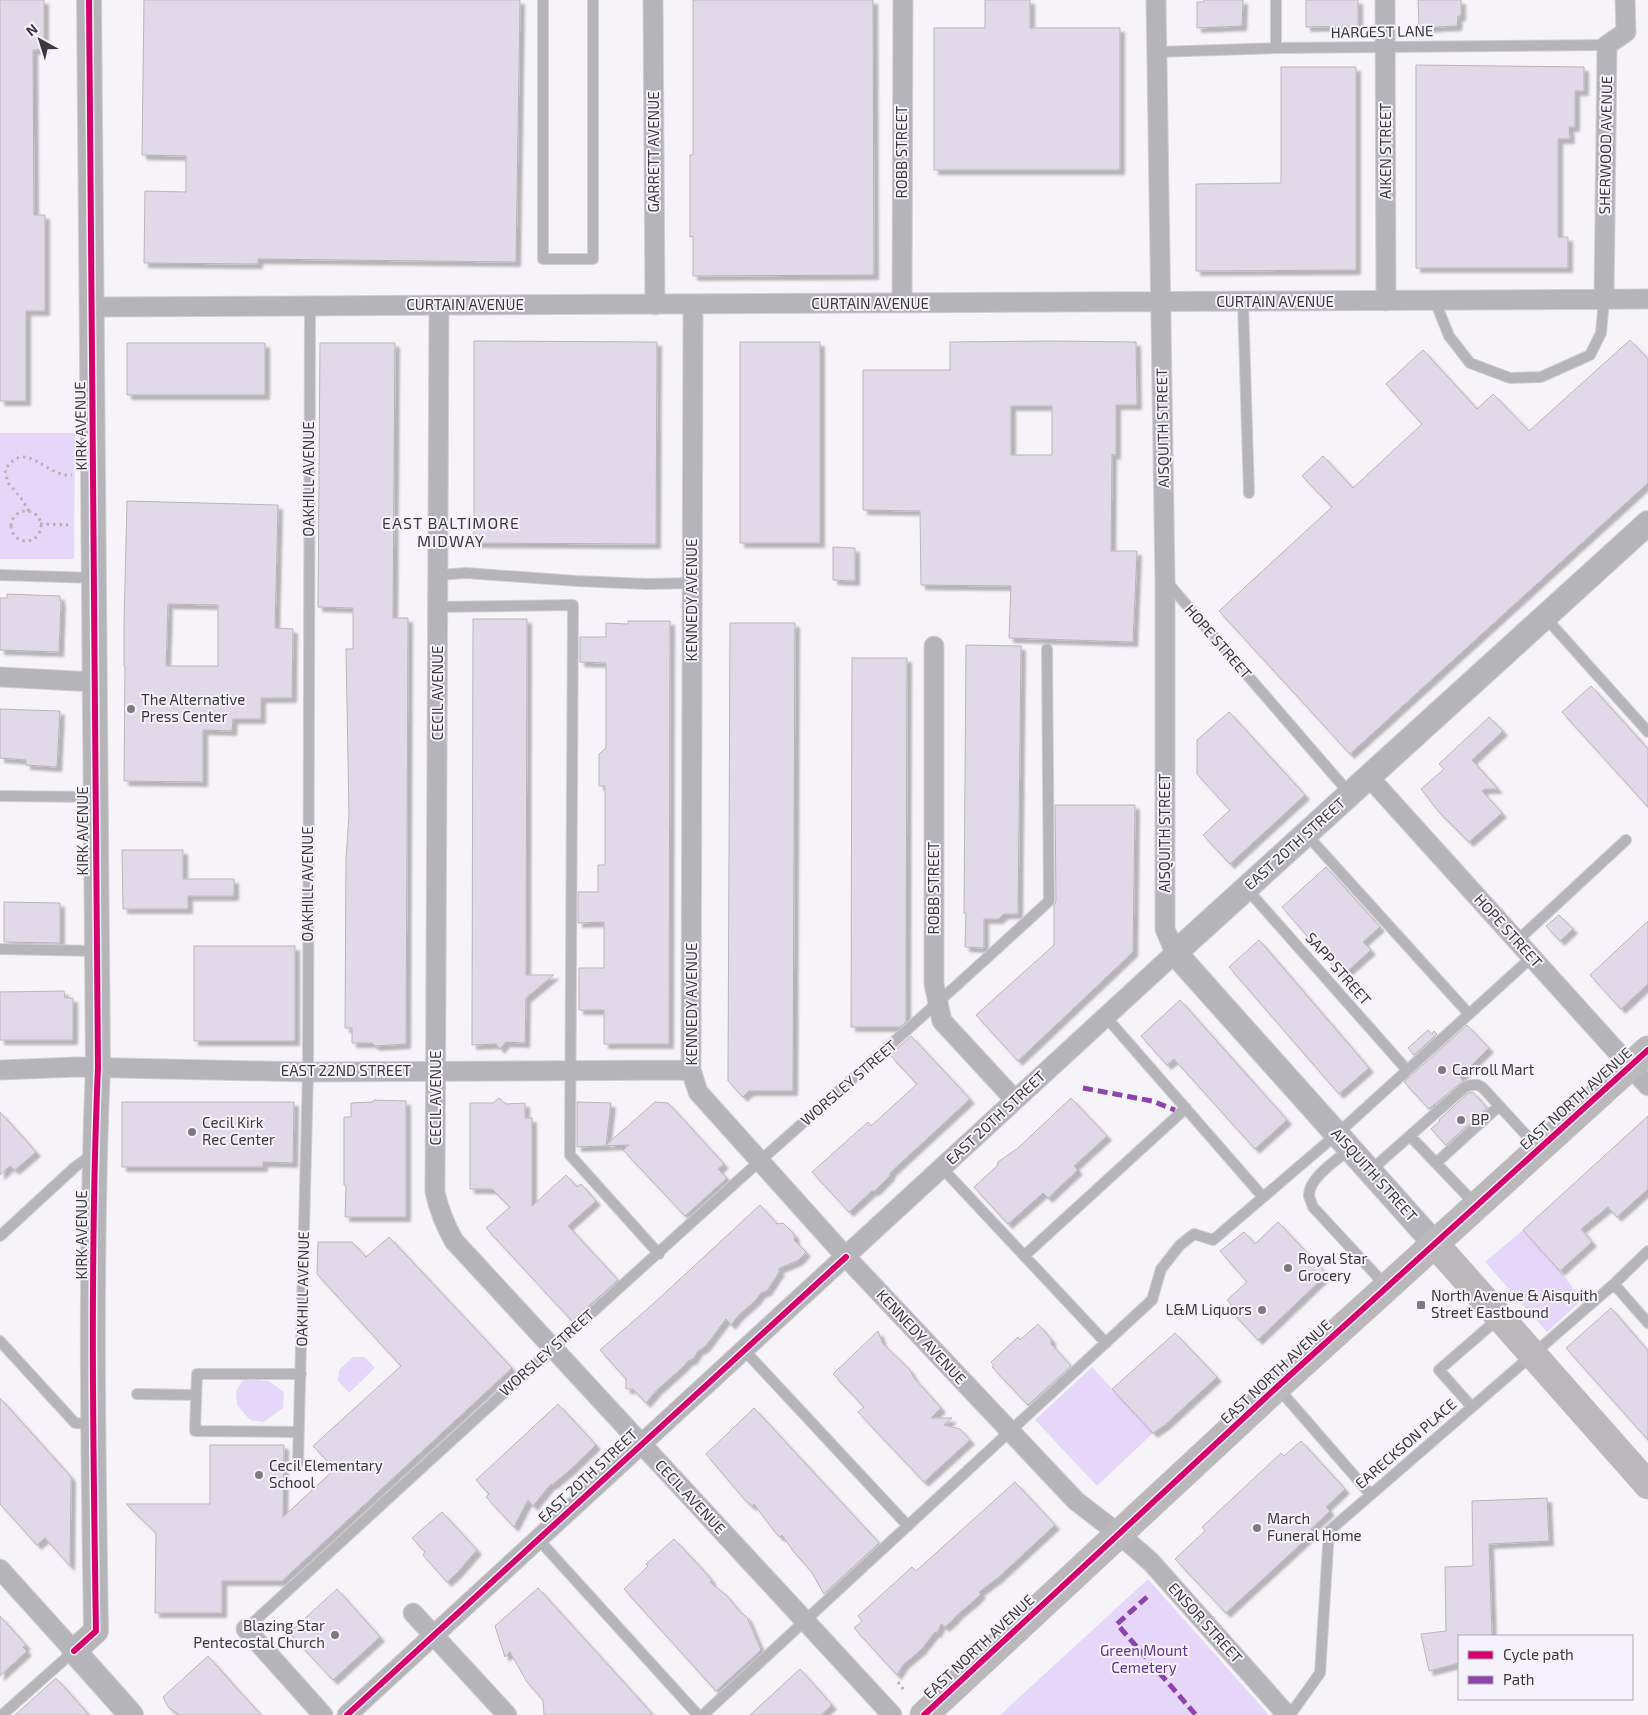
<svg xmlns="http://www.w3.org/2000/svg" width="1648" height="1715" font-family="'Exo 2',sans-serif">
	<defs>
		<filter id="shadow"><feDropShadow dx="4.5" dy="4.5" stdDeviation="1" flood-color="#0004"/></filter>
	</defs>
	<rect width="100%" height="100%" fill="#f6f4f9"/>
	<!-- green -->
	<path fill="#e6d7fa" d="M 0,433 L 75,433 L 74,559 L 0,559 Z
		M 1523,1230 L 1560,1271 L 1582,1300 L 1547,1332 L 1485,1262 Z
		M 353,1357 L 365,1357 L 375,1368 L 349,1393 L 338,1381 L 339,1370 Z
		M 1092,1367 L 1153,1433 L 1097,1486 L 1035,1420 Z
		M 244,1379 L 269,1381 L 284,1392 L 283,1408 L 264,1422 L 250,1420 L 237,1405 L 236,1391 Z
		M 1148,1579 L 1269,1715 L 1000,1715 Z"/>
	<!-- building -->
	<path fill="#e1d9ea" stroke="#b7b5b9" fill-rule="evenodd" filter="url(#shadow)" d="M 0,0 L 44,0 L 44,49 L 33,50 L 34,215 L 45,215 L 45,311 L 26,311 L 26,401 L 0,401 Z
		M 144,0 L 520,0 L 516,262 L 258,259 L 258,264 L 144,263 L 145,191 L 186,192 L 186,156 L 142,155 Z
		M 693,0 L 873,0 L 874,275 L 693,276 L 693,236 L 690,237 L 690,155 L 693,155 Z
		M 985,0 L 1030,0 L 1030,28 L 1120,28 L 1120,170 L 934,170 L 934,28 L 985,28 Z
		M 1204,0 L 1243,0 L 1242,26 L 1197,28 L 1197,2 L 1204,2 Z
		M 1306,0 L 1358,0 L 1358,26 L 1306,27 Z
		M 1418,0 L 1461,0 L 1461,16 L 1458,16 L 1457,26 L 1419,28 Z
		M 1416,65 L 1584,67 L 1584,91 L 1575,91 L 1575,127 L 1569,127 L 1570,139 L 1558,139 L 1558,237 L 1568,237 L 1568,268 L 1416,268 Z
		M 1281,67 L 1356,67 L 1356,270 L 1196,271 L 1196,184 L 1281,183 Z
		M 1630,340 L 1648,359 L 1648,483 L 1350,754 L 1219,611 L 1332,507 L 1302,476 L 1323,456 L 1353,488 L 1422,424 L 1386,384 L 1423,350 L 1477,409 L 1493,394 L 1529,431 Z
		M 474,341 L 657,342 L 656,544 L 474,543 Z
		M 1051,341 L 1136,342 L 1137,405 L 1116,405 L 1116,455 L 1112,454 L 1111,551 L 1137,551 L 1133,642 L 1009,638 L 1011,586 L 921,585 L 920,511 L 863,510 L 863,370 L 950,370 L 950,342 ZM 1011,406 L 1052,406 L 1052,455 L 1011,455 Z
		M 740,342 L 820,342 L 820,543 L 740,543 Z
		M 127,343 L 265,343 L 265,395 L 127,395 Z
		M 320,343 L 395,343 L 393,618 L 408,618 L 406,1044 L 375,1046 L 372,1043 L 352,1043 L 352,1028 L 345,1028 L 346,859 L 349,814 L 346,649 L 353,649 L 353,608 L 318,607 Z
		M 127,501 L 278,505 L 275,628 L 293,629 L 292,698 L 261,698 L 261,719 L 233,719 L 232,731 L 203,730 L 203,782 L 124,781 L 125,666 L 124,666 L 124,624 ZM 168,604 L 218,605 L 218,666 L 166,666 Z
		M 833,547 L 855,548 L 855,581 L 833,580 Z
		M 7,594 L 60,596 L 60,601 L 61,601 L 59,652 L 0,650 L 0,598 L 7,598 Z
		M 473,619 L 527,619 L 526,975 L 554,975 L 526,998 L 525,1043 L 506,1042 L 500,1049 L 496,1044 L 472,1045 Z
		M 628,621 L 670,621 L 669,1044 L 604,1044 L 604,1010 L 579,1010 L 579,968 L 604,968 L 604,922 L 578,923 L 578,892 L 598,892 L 598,865 L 605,865 L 605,786 L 599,786 L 599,754 L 606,748 L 606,663 L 580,662 L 580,637 L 606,637 L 606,623 L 628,624 Z
		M 730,623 L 795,623 L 793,1091 L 749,1091 L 743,1097 L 728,1081 Z
		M 966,645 L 1021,646 L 1018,914 L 1004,914 L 999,919 L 984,919 L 984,948 L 965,947 L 966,913 L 964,913 Z
		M 852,658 L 907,658 L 906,1022 L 900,1027 L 851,1027 Z
		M 1591,686 L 1648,749 L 1648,807 L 1562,712 Z
		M 0,709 L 60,711 L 57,767 L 26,765 L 26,760 L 0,758 Z
		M 1229,712 L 1305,795 L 1230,864 L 1203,835 L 1230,810 L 1197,774 L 1197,740 Z
		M 1489,717 L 1503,731 L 1472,760 L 1498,789 L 1485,789 L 1482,791 L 1502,813 L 1469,842 L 1439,812 L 1421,789 L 1444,769 L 1439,764 Z
		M 1055,805 L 1135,805 L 1133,952 L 1018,1061 L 976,1015 L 1054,945 L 1054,906 L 1056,901 Z
		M 122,850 L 183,850 L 183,879 L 234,879 L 234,896 L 188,896 L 188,909 L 123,909 Z
		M 1326,867 L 1380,927 L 1363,942 L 1371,950 L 1342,976 L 1282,907 Z
		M 4,902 L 60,903 L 60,943 L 4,942 Z
		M 1559,915 L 1573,929 L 1560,941 L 1546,926 Z
		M 1648,921 L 1648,984 L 1621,1009 L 1590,975 Z
		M 1259,940 L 1369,1068 L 1339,1094 L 1229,967 Z
		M 194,946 L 295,946 L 295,1041 L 194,1041 Z
		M 64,991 L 65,998 L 73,998 L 73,1040 L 0,1040 L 0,992 Z
		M 1180,1000 L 1287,1120 L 1255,1149 L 1174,1059 L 1167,1065 L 1141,1036 Z
		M 1467,1025 L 1489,1048 L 1460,1077 L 1463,1081 L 1429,1109 L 1404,1082 Z
		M 1428,1030 L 1432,1034 L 1434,1031 L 1437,1034 L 1414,1055 L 1408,1048 Z
		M 911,1036 L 970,1099 L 890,1173 L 890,1176 L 875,1191 L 872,1191 L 849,1212 L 812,1172 L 868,1122 L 871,1126 L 917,1084 L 890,1055 Z
		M 1473,1092 L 1487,1108 L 1446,1145 L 1431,1129 L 1440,1121 L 1439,1120 L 1468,1093 Z
		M 499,1098 L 506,1104 L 525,1103 L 525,1118 L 532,1118 L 532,1206 L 566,1175 L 577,1187 L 581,1184 L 596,1201 L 568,1226 L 618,1280 L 572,1321 L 486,1228 L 510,1207 L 492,1189 L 470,1189 L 470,1103 L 493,1103 Z
		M 1071,1098 L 1107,1136 L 1074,1166 L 1078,1170 L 1048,1198 L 1043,1193 L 1008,1224 L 974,1187 L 997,1166 L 998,1162 L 1018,1148 Z
		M 374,1100 L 406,1101 L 406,1217 L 345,1217 L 346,1186 L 344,1185 L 344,1117 L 351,1117 L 351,1103 L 373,1102 Z
		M 122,1102 L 294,1102 L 293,1163 L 263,1162 L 263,1167 L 122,1167 Z
		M 577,1102 L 611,1103 L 606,1145 L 655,1102 L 668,1103 L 724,1164 L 718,1169 L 727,1178 L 685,1216 L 623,1150 L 629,1145 L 577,1147 Z
		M 0,1112 L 36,1152 L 15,1170 L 10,1166 L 0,1175 Z
		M 1648,1116 L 1648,1189 L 1617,1217 L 1608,1207 L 1581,1229 L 1592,1242 L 1560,1271 L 1523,1230 Z
		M 760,1205 L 777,1224 L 783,1223 L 790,1230 L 795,1236 L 794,1240 L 806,1252 L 799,1260 L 778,1269 L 780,1271 L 767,1291 L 761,1293 L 756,1300 L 738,1316 L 731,1325 L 726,1319 L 705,1347 L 698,1351 L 693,1359 L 688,1361 L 683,1367 L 657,1390 L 646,1403 L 633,1389 L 626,1389 L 626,1379 L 600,1350 L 653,1304 Z
		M 1278,1222 L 1327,1274 L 1258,1340 L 1232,1312 L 1235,1309 L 1227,1300 L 1247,1282 L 1220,1251 L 1244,1232 L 1255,1244 Z
		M 389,1237 L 512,1368 L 282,1581 L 222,1581 L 222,1613 L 155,1613 L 156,1533 L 126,1504 L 210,1504 L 210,1445 L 284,1445 L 283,1517 L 335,1469 L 313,1446 L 401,1366 L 317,1274 L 318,1242 L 352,1242 L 366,1257 Z
		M 1611,1308 L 1648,1351 L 1648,1440 L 1566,1348 Z
		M 1038,1324 L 1051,1339 L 1051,1344 L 1071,1366 L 1028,1405 L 992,1367 L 994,1366 L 991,1362 L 1018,1337 L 1020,1340 Z
		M 878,1331 L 883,1344 L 909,1369 L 914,1378 L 941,1408 L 931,1418 L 952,1418 L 944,1425 L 960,1429 L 970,1440 L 924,1482 L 858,1412 L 864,1407 L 833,1374 Z
		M 1175,1333 L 1217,1377 L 1165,1425 L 1153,1433 L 1112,1389 Z
		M 0,1398 L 71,1477 L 70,1566 L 45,1538 L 37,1545 L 0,1504 Z
		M 558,1404 L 596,1445 L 570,1470 L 552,1485 L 551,1484 L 533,1506 L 528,1500 L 514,1527 L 486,1497 L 489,1494 L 476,1480 Z
		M 754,1408 L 879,1543 L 824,1594 L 811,1571 L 794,1552 L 782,1535 L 780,1537 L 774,1531 L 754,1504 L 752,1506 L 745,1500 L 706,1454 Z
		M 1301,1441 L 1345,1489 L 1326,1507 L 1330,1511 L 1311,1529 L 1314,1532 L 1226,1613 L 1175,1559 L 1205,1531 L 1202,1527 L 1281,1453 L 1284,1456 Z
		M 1015,1482 L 1055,1525 L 999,1577 L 979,1592 L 981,1594 L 975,1600 L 957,1615 L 953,1620 L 945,1627 L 941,1624 L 937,1633 L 935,1632 L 921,1650 L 904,1664 L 897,1675 L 854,1628 L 862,1621 L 858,1616 L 912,1567 L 916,1571 Z
		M 1547,1498 L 1549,1541 L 1489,1544 L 1492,1636 L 1459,1636 L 1459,1663 L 1429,1671 L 1421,1634 L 1446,1631 L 1445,1567 L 1473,1566 L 1472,1501 Z
		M 442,1512 L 477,1550 L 457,1573 L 447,1582 L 423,1555 L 425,1552 L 412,1538 Z
		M 674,1539 L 705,1572 L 712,1581 L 710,1582 L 726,1595 L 740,1612 L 747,1617 L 761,1650 L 716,1691 L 624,1589 L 648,1566 L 646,1564 Z
		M 538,1588 L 629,1688 L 653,1715 L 544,1715 L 543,1700 L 527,1682 L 510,1652 L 505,1657 L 495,1626 Z
		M 337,1589 L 380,1637 L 333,1680 L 289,1633 Z
		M 0,1616 L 26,1645 L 23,1647 L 27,1651 L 0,1676 Z
		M 208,1656 L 240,1692 L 261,1715 L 180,1715 L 168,1707 L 163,1697 Z
		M 800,1669 L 832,1705 L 821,1715 L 750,1715 Z
		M 56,1678 L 89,1715 L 15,1715 Z"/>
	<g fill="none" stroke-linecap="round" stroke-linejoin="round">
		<!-- service casing -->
		<g stroke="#d1cfd3" stroke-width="12">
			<path id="service" d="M 543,0 L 543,259 L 593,259 L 593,0
				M 1276,0 L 1276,48
				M 1157,52 L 1276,48 L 1607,45
				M 1435,301 L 1449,336 L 1470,363 L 1510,378 L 1541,377 L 1590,355 L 1601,333 L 1604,300
				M 1243,302 L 1249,493
				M 0,575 L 94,578
				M 438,575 L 466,573 L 577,581 L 647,584 L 692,583
				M 1166,581 L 1350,794
				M 438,607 L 573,605 L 570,1155 L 659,1254
				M 1545,617 L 1648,732
				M 0,796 L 95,797
				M 1306,834 L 1469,1014
				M 1246,888 L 1407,1070
				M 1517,941 L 1626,840
				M 0,949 L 96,951
				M 1106,1017 L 1263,1197
				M 1410,1136 L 1476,1205
				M 1350,1149 C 1338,1159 1308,1178 1309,1196 C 1310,1199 1312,1204 1313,1207 L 1387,1287
				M 1436,1163 L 1499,1106
				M 942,1168 L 1106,1343
				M 1370,1171 L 1465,1087 C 1472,1085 1477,1083 1483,1088 L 1539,1149
				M 0,1236 L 75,1167 L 93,1154
				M 1024,1256 L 1186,1108
				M 1614,1284 L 1648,1323
				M 0,1341 L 75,1423 L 93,1424
				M 744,1350 L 908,1526
				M 1278,1388 L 1371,1495
				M 137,1394 L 196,1395
				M 1472,1407 L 1439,1370 L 1499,1318
				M 299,1432 L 195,1431 L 197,1374 L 301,1374
				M 298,1462 L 308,1072 L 310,306
				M 538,1539 L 698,1715
				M 246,1629 C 417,1472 588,1315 761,1160 C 858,1074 954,989 1049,901 L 1047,649
				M 2,1715 L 74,1651
				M 703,1715 L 1152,1300 L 1161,1269 L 1180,1245 L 1194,1234 L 1213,1240 L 1337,1134 L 1532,957
				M 1290,1715 L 1320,1673 L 1329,1531 L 1614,1284 L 1648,1251"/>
		</g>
		<!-- minor casing -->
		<g stroke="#d1cfd3" stroke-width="21">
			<path id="minor" d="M 653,0 L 655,305
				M 1385,0 L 1386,301
				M 1604,300 L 1607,45 L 1626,32 L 1625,0
				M 902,303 L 903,0
				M 693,304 L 691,1070 L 698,1092 L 846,1257 L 1076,1501 L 1119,1534 L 1151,1562 L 1287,1715
				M 439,305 L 435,1192 C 439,1210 445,1225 454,1241 L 892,1715
				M 92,307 L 1648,299
				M 934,646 L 934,984 L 942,1021 L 1015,1100
				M 0,677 L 94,682
				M 1369,777 L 1648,1086
				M 0,1070 L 76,1067 L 308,1072 L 691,1070
				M 0,1569 L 74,1651
				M 413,1613 L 507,1715
				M 246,1629 L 323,1715
				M 347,1715 L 1175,953 L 1165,929 L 1165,580 L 1156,0"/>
		</g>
		<!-- tertiary casing -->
		<g stroke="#d1cfd3" stroke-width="26">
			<path id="tertiary" d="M 89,0 L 98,1067 C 90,1255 93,1443 96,1631 L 74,1651 L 131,1715
				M 1435,1244 L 1175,953 L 1648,523"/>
		</g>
		<!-- primary casing -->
		<g stroke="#d1cfd3" stroke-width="29">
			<path id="primary" d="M 1435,1244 L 1648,1485
				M 924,1715 L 1277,1387 L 1648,1050"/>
		</g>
		<!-- path -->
		<path stroke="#b2b2b3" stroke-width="3" stroke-dasharray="2.5 4" stroke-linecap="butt" d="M 29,511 L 21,498 L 8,483 L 5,470 C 26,437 46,478 72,475
			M11 526a15 15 0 1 1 30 0a15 15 0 1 1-30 0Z
			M 40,524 L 72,525
			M 898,1682 L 904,1690"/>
		<!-- service -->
		<use href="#service" stroke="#b5b4b8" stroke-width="10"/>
		<!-- minor -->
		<use href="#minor" stroke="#b5b4b8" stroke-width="19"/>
		<!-- tertiary -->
		<use href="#tertiary" stroke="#b5b4b8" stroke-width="24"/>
		<!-- primary -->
		<use href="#primary" stroke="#bab8bb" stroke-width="28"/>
		<!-- quiet -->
		<path stroke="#8e44ad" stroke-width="5" stroke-dasharray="10 5" stroke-linecap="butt" d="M 1083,1088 L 1152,1101 L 1175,1110
			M 1147,1597 L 1117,1624 L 1196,1715"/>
		<!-- cycleway casing -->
		<g stroke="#f6f2fb" stroke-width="9">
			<path id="cycleway" d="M 74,1651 L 96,1631 C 93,1443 90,1255 98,1067 L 89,0
				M 347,1715 L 846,1257
				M 924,1715 L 1277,1387 L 1648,1050"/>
		</g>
		<!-- cycleway -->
		<use href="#cycleway" stroke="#d6006c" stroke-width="6"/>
	</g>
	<!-- markers -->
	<g fill="#7c7a7f" stroke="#f6f2fb" stroke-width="2">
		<circle cx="131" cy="709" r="5"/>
		<circle cx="1442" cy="1070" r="5"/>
		<circle cx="1461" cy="1120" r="5"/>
		<circle cx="192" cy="1132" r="5"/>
		<circle cx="1288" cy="1268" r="5"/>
		<rect x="1416" y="1300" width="10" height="10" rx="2.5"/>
		<circle cx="1262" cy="1310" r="5"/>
		<circle cx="259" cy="1475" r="5"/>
		<circle cx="1257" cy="1528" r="5"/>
		<circle cx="335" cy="1635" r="5"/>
	</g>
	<g text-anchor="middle" stroke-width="4" stroke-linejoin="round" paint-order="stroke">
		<!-- street labels -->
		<g font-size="15" fill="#3b393d" stroke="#f6f2fb">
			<text transform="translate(1382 32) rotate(-1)" y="5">HARGEST LANE</text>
			<text transform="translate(1606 145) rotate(-89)" y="5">SHERWOOD AVENUE</text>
			<text transform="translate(1386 151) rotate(-90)" y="5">AIKEN STREET</text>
			<text transform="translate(654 152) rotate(-90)" y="5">GARRETT AVENUE</text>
			<text transform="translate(902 152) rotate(-90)" y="5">ROBB STREET</text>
			<text x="1275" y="307">CURTAIN AVENUE</text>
			<text x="870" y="309">CURTAIN AVENUE</text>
			<text x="465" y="310">CURTAIN AVENUE</text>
			<text transform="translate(81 426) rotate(-91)" y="5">KIRK AVENUE</text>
			<text transform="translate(1163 428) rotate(-91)" y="5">AISQUITH STREET</text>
			<text transform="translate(309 479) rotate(-90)" y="5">OAKHILL AVENUE</text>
			<text transform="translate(692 600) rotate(-90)" y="5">KENNEDY AVENUE</text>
			<text transform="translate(1218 642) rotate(49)" y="5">HOPE STREET</text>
			<text transform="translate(438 693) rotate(-90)" y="5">CECIL AVENUE</text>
			<text transform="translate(83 831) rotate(-90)" y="5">KIRK AVENUE</text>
			<text transform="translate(1165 833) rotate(-90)" y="5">AISQUITH STREET</text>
			<text transform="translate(1295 844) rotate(-42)" y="5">EAST 20TH STREET</text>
			<text transform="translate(308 884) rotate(-90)" y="5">OAKHILL AVENUE</text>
			<text transform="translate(934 888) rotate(-90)" y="5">ROBB STREET</text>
			<text transform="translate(1508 931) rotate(48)" y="5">HOPE STREET</text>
			<text transform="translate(1338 969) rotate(49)" y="5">SAPP STREET</text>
			<text transform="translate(692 1004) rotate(-90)" y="5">KENNEDY AVENUE</text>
			<text x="346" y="1076">EAST 22ND STREET</text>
			<text transform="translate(849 1083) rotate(-41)" y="5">WORSLEY STREET</text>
			<text transform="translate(436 1098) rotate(-90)" y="5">CECIL AVENUE</text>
			<text transform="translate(1576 1099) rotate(-42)" y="5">EAST NORTH AVENUE</text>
			<text transform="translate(996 1118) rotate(-43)" y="5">EAST 20TH STREET</text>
			<text transform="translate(1374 1175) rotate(48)" y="5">AISQUITH STREET</text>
			<text transform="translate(82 1235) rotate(-90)" y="5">KIRK AVENUE</text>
			<text transform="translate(303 1289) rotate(-89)" y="5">OAKHILL AVENUE</text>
			<text transform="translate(921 1337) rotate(47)" y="5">KENNEDY AVENUE</text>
			<text transform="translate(547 1353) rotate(-42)" y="5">WORSLEY STREET</text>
			<text transform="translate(1276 1372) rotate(-43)" y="5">EAST NORTH AVENUE</text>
			<text transform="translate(1406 1444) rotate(-41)" y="5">EARECKSON PLACE</text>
			<text transform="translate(588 1476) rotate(-43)" y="5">EAST 20TH STREET</text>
			<text transform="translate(690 1497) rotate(47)" y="5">CECIL AVENUE</text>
			<text transform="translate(1205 1623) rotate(48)" y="5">ENSOR STREET</text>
			<text transform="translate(979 1647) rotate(-43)" y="5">EAST NORTH AVENUE</text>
		</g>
		<!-- poi labels -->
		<g font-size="15" fill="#3b393d" stroke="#f6f2fb" text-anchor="start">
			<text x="141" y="705">The Alternative<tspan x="141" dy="17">Press Center</tspan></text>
			<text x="1452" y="1075">Carroll Mart</text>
			<text x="1471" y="1125">BP</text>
			<text x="202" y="1128">Cecil Kirk<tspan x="202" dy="17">Rec Center</tspan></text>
			<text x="1298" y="1264">Royal Star<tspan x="1298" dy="17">Grocery</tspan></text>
			<text x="1431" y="1301">North Avenue &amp; Aisquith<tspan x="1431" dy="17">Street Eastbound</tspan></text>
			<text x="1252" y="1315" text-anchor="end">L&amp;M Liquors</text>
			<text x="269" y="1471">Cecil Elementary<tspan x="269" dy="17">School</tspan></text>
			<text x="1267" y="1524">March<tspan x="1267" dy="17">Funeral Home</tspan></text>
			<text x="325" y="1631" text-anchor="end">Blazing Star<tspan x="325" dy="17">Pentecostal Church</tspan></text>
		</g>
		<!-- park labels -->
		<g font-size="15" fill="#62348d" stroke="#f6f2fb">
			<text x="1144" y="1656">Green Mount<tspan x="1144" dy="17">Cemetery</tspan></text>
		</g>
		<!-- neighbourhood labels -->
		<g font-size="16" letter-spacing="1" fill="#3b393d" stroke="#f6f2fb">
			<text x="451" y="529">EAST BALTIMORE<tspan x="451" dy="18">MIDWAY</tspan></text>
		</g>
	</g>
	<!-- legend -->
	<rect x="1458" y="1635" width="175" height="65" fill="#f6f2fb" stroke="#aba8af"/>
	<rect x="1468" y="1651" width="25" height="8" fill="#d6006c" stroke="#aba8af"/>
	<text x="1503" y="1660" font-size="15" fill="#3b393d">Cycle path</text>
	<rect x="1468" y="1676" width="25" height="8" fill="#8e44ad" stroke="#aba8af"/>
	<text x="1503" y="1685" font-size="15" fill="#3b393d">Path</text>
	<!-- north arrow -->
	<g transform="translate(40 40) rotate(321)" stroke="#f6f2fb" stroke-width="4" paint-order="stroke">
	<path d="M0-4L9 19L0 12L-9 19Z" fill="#3b393d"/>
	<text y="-8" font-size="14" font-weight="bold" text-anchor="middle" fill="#3b393d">N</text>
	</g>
</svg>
